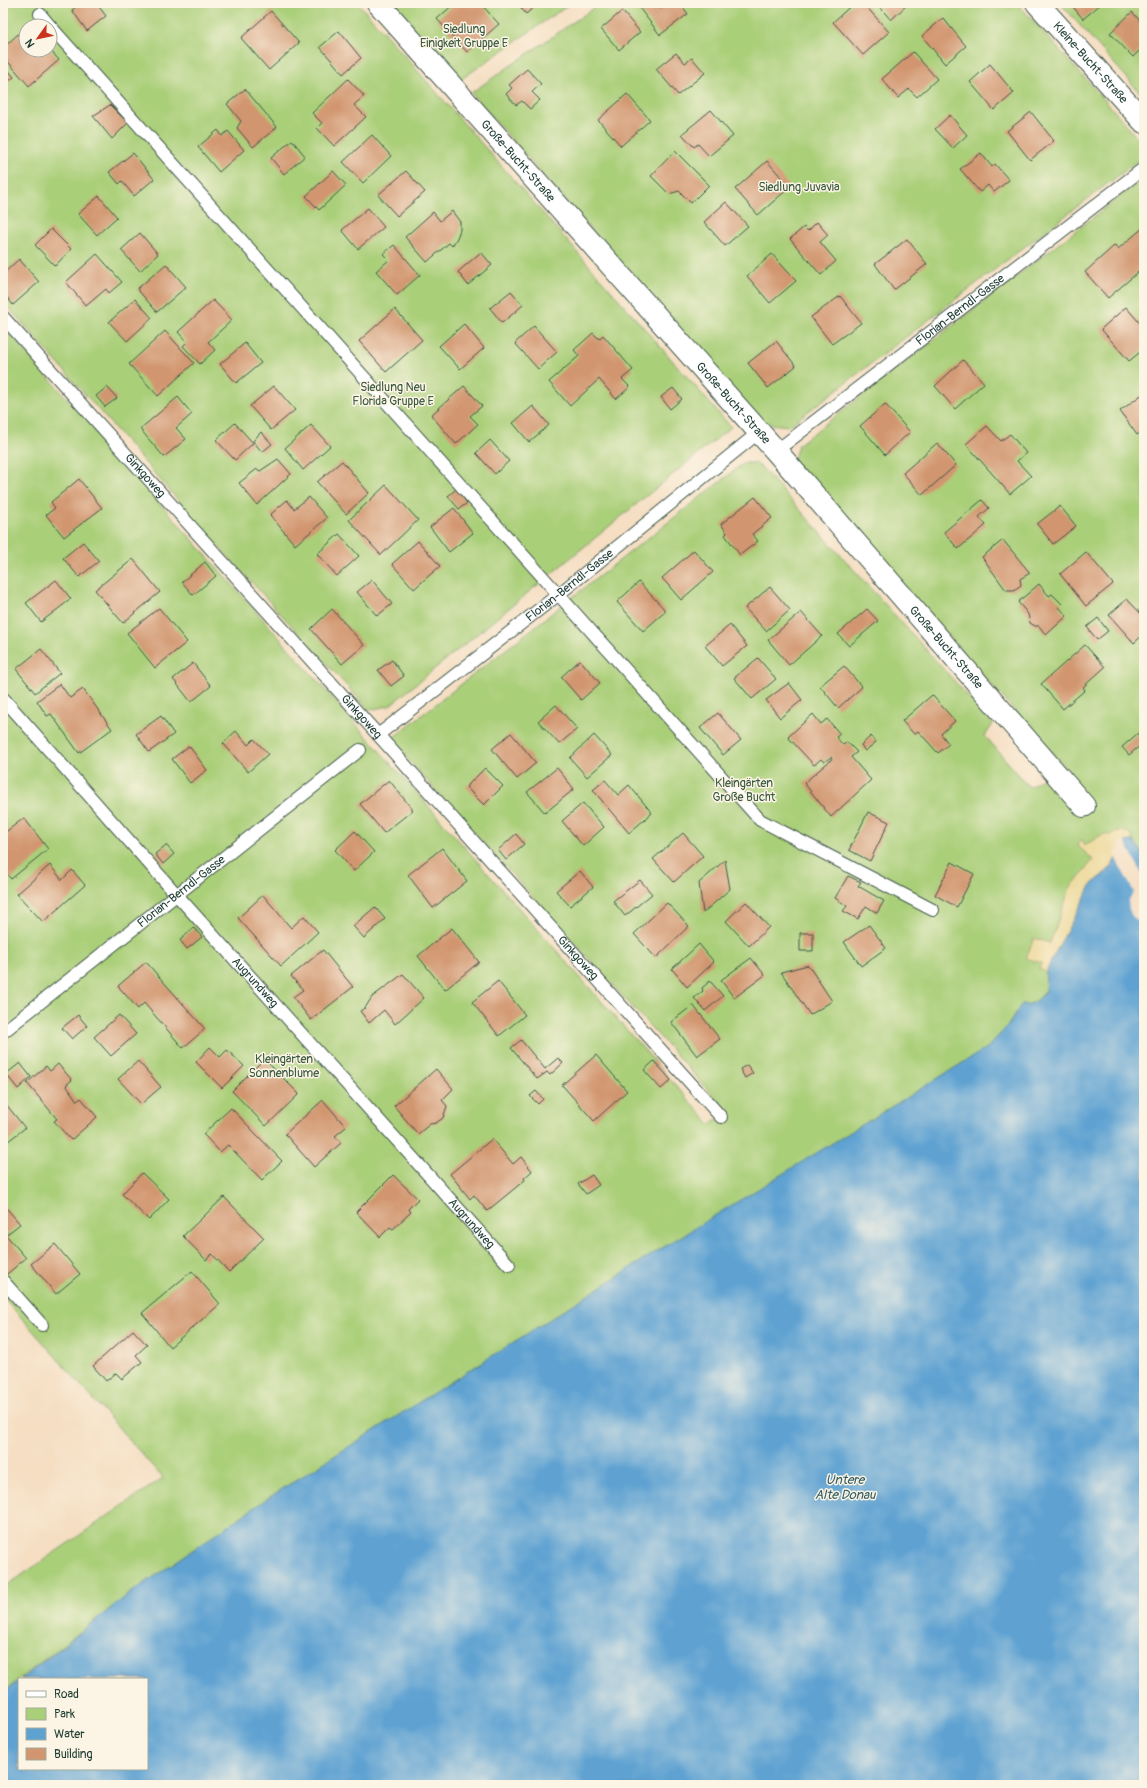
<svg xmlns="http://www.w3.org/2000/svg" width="1147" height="1788" font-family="Pangolin,sans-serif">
	<rect width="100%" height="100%" fill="#fcf5e5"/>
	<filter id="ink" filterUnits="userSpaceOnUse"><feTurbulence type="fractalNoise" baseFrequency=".025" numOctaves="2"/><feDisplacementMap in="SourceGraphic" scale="8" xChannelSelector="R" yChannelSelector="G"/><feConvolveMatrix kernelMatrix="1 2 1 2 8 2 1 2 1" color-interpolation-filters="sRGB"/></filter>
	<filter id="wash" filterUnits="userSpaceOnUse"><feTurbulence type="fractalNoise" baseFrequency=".012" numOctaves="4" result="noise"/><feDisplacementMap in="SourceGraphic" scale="16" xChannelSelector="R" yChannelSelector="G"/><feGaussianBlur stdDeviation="0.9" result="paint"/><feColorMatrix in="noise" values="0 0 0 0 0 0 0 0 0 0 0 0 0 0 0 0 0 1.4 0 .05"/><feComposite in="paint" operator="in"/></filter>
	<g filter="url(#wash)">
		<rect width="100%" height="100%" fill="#f5dec2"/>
		<!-- green -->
		<path fill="#aacf79" stroke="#648656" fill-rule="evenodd" d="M 3,3 L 358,3 L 731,427 L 389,706 L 369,710 L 220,548 L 3,301 ZM 26,26 L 50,26 L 50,50 L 26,50 Z
			M 391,3 L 571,3 L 460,80 Z
			M 601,3 L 1017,3 L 1125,123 L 1144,147 L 1144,156 L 789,426 L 761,423 L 471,93 Z
			M 1060,3 L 1144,3 L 1144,97 Z
			M 1144,178 L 1144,861 L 1141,850 L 1130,841 L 1106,873 L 1092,884 L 1046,972 L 1045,991 C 1040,998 1032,1007 1022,1004 L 1007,1027 L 987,1048 L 659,1250 L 268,1498 L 129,1594 L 19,1679 L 3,1693 L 3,1588 L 163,1478 L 3,1297 L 3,326 L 710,1124 L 728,1112 L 390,740 L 744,463 L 755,463 L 763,469 L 993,724 L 985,736 L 1029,787 L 1064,766 L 793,462 L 798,445 Z"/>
		<!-- sand -->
		<path fill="#eeda9e" stroke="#868c69" d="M 1117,831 L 1128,832 L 1132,836 L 1133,841 L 1130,841 L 1106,873 L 1092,884 L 1046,972 L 1039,969 L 1041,963 L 1026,958 L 1034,938 L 1050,943 L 1070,888 L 1093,860 L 1077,845 L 1082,839 L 1085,845 L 1103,834 L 1110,835 Z"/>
		<!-- water -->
		<path fill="#5ea2d2" stroke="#3e7083" d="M 1133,841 L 1141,850 L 1144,861 L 1144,1785 L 3,1785 L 3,1693 L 19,1681 L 19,1769 L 147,1769 L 147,1679 L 21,1679 L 129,1594 L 268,1498 L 659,1250 L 987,1048 L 1007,1027 L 1022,1004 C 1032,1007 1040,998 1045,992 L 1046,972 L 1053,957 L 1092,884 L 1106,873 L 1113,864 L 1124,842 Z"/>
		<!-- pier -->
		<path fill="#f5dec2" d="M 1124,840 L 1144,877 L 1144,921 L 1138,921 L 1132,916 L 1129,909 L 1128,901 L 1134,892 L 1115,857 L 1119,844 Z"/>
		<g id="blocks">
			<!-- building -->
			<path fill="#d1966f" d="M 81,3 L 96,3 L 106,16 L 87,31 L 72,10 Z
				M 455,3 L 480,3 L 499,24 L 467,52 L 437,19 Z
				M 517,3 L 539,3 L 526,14 Z
				M 640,3 L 657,3 L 661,8 L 667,3 L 680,3 L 688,14 L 660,35 L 637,5 Z
				M 854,3 L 863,3 L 889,32 L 863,55 L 833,22 Z
				M 876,3 L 909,3 L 891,20 Z
				M 1070,3 L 1102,3 L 1083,19 Z
				M 271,11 L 299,43 L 269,70 L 241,38 Z
				M 622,11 L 640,32 L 619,50 L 601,29 Z
				M 1132,12 L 1144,25 L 1144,46 L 1133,57 L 1110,33 Z
				M 943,18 L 966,46 L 945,64 L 922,36 Z
				M 26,27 L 26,50 L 50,50 L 59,60 L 29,86 L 3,56 L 3,41 L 6,45 Z
				M 339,31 L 361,58 L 343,74 L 320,47 Z
				M 913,52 L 937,79 L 917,97 L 909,89 L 898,98 L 882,79 Z
				M 676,53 L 685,63 L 692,58 L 705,73 L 678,95 L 656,69 Z
				M 3,64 L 14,77 L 3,86 Z
				M 990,64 L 1014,93 L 994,110 L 970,82 Z
				M 527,69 L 541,84 L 532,92 L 540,100 L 530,109 L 522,101 L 516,105 L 506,94 L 512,88 L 509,85 Z
				M 348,79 L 364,96 L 354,105 L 366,117 L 334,146 L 317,128 L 322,123 L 312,113 Z
				M 245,89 L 277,127 L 253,147 L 237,128 L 241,121 L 227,104 Z
				M 627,94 L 650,120 L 621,146 L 598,120 Z
				M 110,105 L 128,123 L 112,139 L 93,116 Z
				M 711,110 L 733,136 L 709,156 L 698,144 L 694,147 L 682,134 Z
				M 1031,112 L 1054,141 L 1030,160 L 1007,131 Z
				M 950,115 L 967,135 L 953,148 L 935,129 Z
				M 218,130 L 222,136 L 228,131 L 244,150 L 219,172 L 198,147 Z
				M 372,135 L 391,156 L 363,183 L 343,162 Z
				M 292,140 L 305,156 L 284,174 L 271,158 Z
				M 675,151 L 709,185 L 691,203 L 679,191 L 669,194 L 651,176 Z
				M 133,153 L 154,179 L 134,196 L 122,181 L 119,184 L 109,172 Z
				M 981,153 L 992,167 L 995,164 L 1009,180 L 994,192 L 988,185 L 980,192 L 960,169 Z
				M 767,161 L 790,187 L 758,215 L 735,189 Z
				M 333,171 L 346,185 L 319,210 L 306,196 Z
				M 406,171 L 425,192 L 397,216 L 378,195 Z
				M 99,196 L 117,217 L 97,235 L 78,214 Z
				M 726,202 L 748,226 L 725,246 L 704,222 Z
				M 368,208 L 384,227 L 358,249 L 342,230 Z
				M 452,211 L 460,222 L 460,230 L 457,238 L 452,246 L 449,243 L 427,262 L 405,237 L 433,212 L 440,221 Z
				M 817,222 L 828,235 L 820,242 L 836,261 L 821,275 L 790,239 L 804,227 L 808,231 Z
				M 1144,227 L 1144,267 L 1108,298 L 1085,272 L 1115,245 L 1118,249 Z
				M 51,229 L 71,249 L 55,266 L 35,245 Z
				M 140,233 L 158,254 L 140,271 L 121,250 Z
				M 907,239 L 927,264 L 894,290 L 875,264 Z
				M 394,245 L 420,275 L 397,295 L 376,271 L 389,260 L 383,254 Z
				M 481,252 L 492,265 L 468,285 L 458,272 Z
				M 97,254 L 122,282 L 109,293 L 106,289 L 86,306 L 66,282 Z
				M 772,254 L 796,281 L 770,303 L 747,276 Z
				M 19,259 L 39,282 L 13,305 L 3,292 L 3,274 Z
				M 166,264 L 186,287 L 157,312 L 137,289 Z
				M 511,291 L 523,305 L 502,323 L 490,308 Z
				M 840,296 L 861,323 L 832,344 L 811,317 Z
				M 135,299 L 152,318 L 127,341 L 109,322 Z
				M 213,300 L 232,320 L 208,342 L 215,350 L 200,364 L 183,346 L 187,342 L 178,332 Z
				M 1126,307 L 1144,328 L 1144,349 L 1129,361 L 1101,329 Z
				M 395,309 L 422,340 L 386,372 L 359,341 Z
				M 464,324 L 484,348 L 460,369 L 439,346 Z
				M 534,326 L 557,352 L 538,369 L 515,343 Z
				M 165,331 L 194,363 L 158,396 L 129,364 Z
				M 593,333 L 599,339 L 603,335 L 633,370 L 622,379 L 630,387 L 616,399 L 599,379 L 570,406 L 549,382 L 579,356 L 574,350 Z
				M 776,341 L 796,366 L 768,388 L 748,363 Z
				M 245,343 L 261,363 L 236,383 L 220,364 Z
				M 963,360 L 984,383 L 955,409 L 935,386 Z
				M 274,386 L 295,410 L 271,430 L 250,406 Z
				M 464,386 L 482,406 L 470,416 L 478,424 L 456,444 L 431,415 Z
				M 107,387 L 117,398 L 105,407 L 96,396 Z
				M 673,388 L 682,399 L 670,409 L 661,397 Z
				M 1144,393 L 1144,430 L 1137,435 L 1120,411 Z
				M 178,397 L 192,414 L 176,428 L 186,439 L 164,457 L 140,429 Z
				M 885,404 L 910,432 L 885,455 L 860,426 Z
				M 533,406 L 549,425 L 529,442 L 513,423 Z
				M 235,423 L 253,443 L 235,460 L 216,440 Z
				M 311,425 L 330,446 L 303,470 L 285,448 Z
				M 987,426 L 1001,441 L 1010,434 L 1026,453 L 1017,461 L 1031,476 L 1010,494 L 966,444 Z
				M 261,432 L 272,444 L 262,452 L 253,441 Z
				M 490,440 L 509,461 L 495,474 L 476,453 Z
				M 937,443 L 956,465 L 922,495 L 903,473 Z
				M 278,459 L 291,474 L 257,505 L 239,483 L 257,469 L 260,471 Z
				M 342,461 L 369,493 L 346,514 L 317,482 Z
				M 79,479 L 102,508 L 64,537 L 46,515 L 55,508 L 51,502 Z
				M 386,485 L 418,520 L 381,555 L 349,520 Z
				M 456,489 L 467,503 L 459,509 L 448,496 Z
				M 309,497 L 327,518 L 295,545 L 270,515 L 287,500 L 294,509 Z
				M 755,497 L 772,518 L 752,534 L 758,541 L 740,555 L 725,535 L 727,533 L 721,524 Z
				M 982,500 L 989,508 L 979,517 L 986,525 L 958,549 L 944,532 Z
				M 1060,506 L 1076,526 L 1053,544 L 1037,524 Z
				M 454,508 L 473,533 L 449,552 L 430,527 Z
				M 339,534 L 359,556 L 337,576 L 317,554 Z
				M 1003,540 L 1030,573 L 1020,579 L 1021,585 L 1014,590 L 1006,590 L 982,557 Z
				M 418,541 L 440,566 L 414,589 L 392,564 Z
				M 83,542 L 99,561 L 79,577 L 63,558 Z
				M 694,550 L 713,572 L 681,600 L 662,578 Z
				M 1086,552 L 1113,584 L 1086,606 L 1060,574 Z
				M 133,559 L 160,592 L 123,623 L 95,590 Z
				M 205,562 L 216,576 L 193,595 L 182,582 Z
				M 56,580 L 71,599 L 41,622 L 26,603 Z
				M 372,580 L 392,604 L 377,616 L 357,592 Z
				M 639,582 L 666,611 L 643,631 L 617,602 Z
				M 1039,584 L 1049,596 L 1052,594 L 1062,604 L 1059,607 L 1067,616 L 1046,635 L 1039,626 L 1035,626 L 1030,623 L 1028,614 L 1018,602 Z
				M 770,587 L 790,610 L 766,631 L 745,608 Z
				M 1127,599 L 1144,617 L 1144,634 L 1134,643 L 1109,615 Z
				M 159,608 L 187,642 L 155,668 L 127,633 Z
				M 332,609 L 364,645 L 342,664 L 311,629 Z
				M 867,609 L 878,621 L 849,646 L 838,634 Z
				M 801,612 L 822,636 L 789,665 L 768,640 Z
				M 1098,618 L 1108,631 L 1097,640 L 1087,627 Z
				M 730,625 L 747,646 L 722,666 L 705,646 Z
				M 1085,645 L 1105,667 L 1083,687 L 1085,690 L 1063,709 L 1041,684 Z
				M 41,649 L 60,673 L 35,693 L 16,669 Z
				M 758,658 L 776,679 L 752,699 L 734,678 Z
				M 392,660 L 404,676 L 391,686 L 378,670 Z
				M 580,660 L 600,683 L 581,700 L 561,677 Z
				M 193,663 L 211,686 L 191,702 L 173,679 Z
				M 844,666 L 862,687 L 838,708 L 820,686 Z
				M 789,683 L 802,700 L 780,718 L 766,700 Z
				M 60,684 L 70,698 L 83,689 L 112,729 L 79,753 L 51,714 L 47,716 L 37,701 Z
				M 932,695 L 955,721 L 941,734 L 949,744 L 938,753 L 918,731 L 914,734 L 902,721 Z
				M 556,705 L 577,729 L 559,744 L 538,721 Z
				M 718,713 L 741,740 L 723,755 L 700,728 Z
				M 813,714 L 821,724 L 827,719 L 840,734 L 836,737 L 843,745 L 847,742 L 857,752 L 851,757 L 871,780 L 831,817 L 804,783 L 832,759 L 831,757 L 824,762 L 821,759 L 814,765 L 788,737 Z
				M 161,716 L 174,734 L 149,752 L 136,734 Z
				M 1144,728 L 1144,745 L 1143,743 L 1129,755 L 1122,747 Z
				M 236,731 L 248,745 L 254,739 L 268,754 L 248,772 L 223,743 Z
				M 511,733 L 536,763 L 517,779 L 492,749 Z
				M 594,735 L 612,755 L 587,777 L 570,758 Z
				M 871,736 L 876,742 L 865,751 L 861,745 Z
				M 189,746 L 207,770 L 190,783 L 172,759 Z
				M 485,768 L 503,786 L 484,805 L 466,787 Z
				M 557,768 L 574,789 L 545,813 L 527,792 Z
				M 389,780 L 413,810 L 384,833 L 360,804 Z
				M 605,780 L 618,795 L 629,785 L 652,813 L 629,833 L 593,790 Z
				M 583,803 L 604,827 L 583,846 L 562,821 Z
				M 868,812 L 889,822 L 870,861 L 849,850 Z
				M 24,818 L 48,849 L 11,879 L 3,869 L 3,834 Z
				M 355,831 L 374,852 L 354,871 L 335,850 Z
				M 683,833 L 703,856 L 674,882 L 653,859 Z
				M 516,834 L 524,844 L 506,860 L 498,850 Z
				M 166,845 L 174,854 L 163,864 L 155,854 Z
				M 442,848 L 467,881 L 433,908 L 408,875 Z
				M 725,860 L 730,889 L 703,913 L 699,883 Z
				M 952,862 L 974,874 L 957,907 L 935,895 Z
				M 50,865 L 62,880 L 72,870 L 85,885 L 43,922 L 17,894 Z
				M 580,871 L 593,887 L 570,906 L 556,891 Z
				M 848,876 L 861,882 L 858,886 L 884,901 L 877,913 L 866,906 L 858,919 L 843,911 L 847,906 L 835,898 Z
				M 640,880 L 652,894 L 625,916 L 613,901 Z
				M 263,895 L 291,928 L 304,916 L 318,932 L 281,966 L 238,918 Z
				M 746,902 L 769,927 L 749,946 L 726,921 Z
				M 667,903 L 689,926 L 656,958 L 634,934 Z
				M 375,907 L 385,919 L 364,938 L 353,926 Z
				M 869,925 L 886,948 L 861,966 L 844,942 Z
				M 194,928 L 202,937 L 187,949 L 180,940 Z
				M 452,928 L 479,962 L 445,990 L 418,956 Z
				M 800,933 L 813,933 L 813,951 L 800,951 Z
				M 699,944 L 714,962 L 687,987 L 672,969 Z
				M 323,950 L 353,987 L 311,1020 L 293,997 L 303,990 L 291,976 Z
				M 751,958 L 765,975 L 734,998 L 721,980 Z
				M 146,962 L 205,1029 L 183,1048 L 144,1003 L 138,1009 L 118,986 Z
				M 808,965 L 832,1001 L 810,1015 L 781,972 Z
				M 403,974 L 424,998 L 395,1024 L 384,1010 L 369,1023 L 360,1011 L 365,1008 L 372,997 Z
				M 498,981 L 525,1015 L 499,1036 L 472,1002 Z
				M 710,981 L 723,996 L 705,1011 L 694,998 L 703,991 L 702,988 Z
				M 693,1005 L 720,1039 L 697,1056 L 671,1022 Z
				M 78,1015 L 87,1026 L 72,1039 L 62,1028 Z
				M 119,1015 L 136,1034 L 111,1056 L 94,1037 Z
				M 521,1040 L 545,1069 L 558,1058 L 563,1063 L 550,1075 L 547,1072 L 537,1079 L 511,1048 Z
				M 210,1047 L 220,1057 L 227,1050 L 244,1066 L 222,1088 L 196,1062 Z
				M 596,1055 L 627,1091 L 594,1121 L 562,1085 Z
				M 264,1059 L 299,1094 L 266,1126 L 232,1091 Z
				M 138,1061 L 161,1087 L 141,1104 L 118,1079 Z
				M 654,1061 L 671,1080 L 661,1089 L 644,1070 Z
				M 20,1063 L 31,1077 L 18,1089 L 6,1074 Z
				M 58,1064 L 72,1080 L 66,1085 L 77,1101 L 81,1098 L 97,1117 L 71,1140 L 54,1121 L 57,1119 L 27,1083 L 46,1066 L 50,1071 Z
				M 747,1065 L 753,1073 L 745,1078 L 740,1069 Z
				M 436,1069 L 453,1089 L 442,1100 L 447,1106 L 443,1118 L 436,1123 L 430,1124 L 418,1134 L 394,1106 Z
				M 536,1091 L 543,1099 L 538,1104 L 530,1096 Z
				M 323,1100 L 346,1127 L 335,1136 L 341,1143 L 314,1167 L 285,1134 Z
				M 5,1103 L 25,1128 L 3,1145 L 3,1105 Z
				M 231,1108 L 282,1161 L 262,1180 L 228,1145 L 220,1152 L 203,1134 Z
				M 492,1139 L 513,1164 L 521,1157 L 532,1171 L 524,1178 L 525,1180 L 487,1211 L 474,1195 L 470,1199 L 450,1174 Z
				M 142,1173 L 169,1199 L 149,1220 L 122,1194 Z
				M 393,1175 L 418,1199 L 408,1209 L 411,1212 L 393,1229 L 390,1227 L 380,1237 L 356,1212 Z
				M 592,1175 L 599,1185 L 586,1194 L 578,1184 Z
				M 224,1197 L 264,1238 L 229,1272 L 212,1254 L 206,1260 L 183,1236 Z
				M 3,1204 L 20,1224 L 6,1235 L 26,1258 L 7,1274 L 3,1269 Z
				M 55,1244 L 80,1274 L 56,1294 L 31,1264 Z
				M 192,1271 L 220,1304 L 170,1347 L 142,1313 Z
				M 133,1330 L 147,1345 L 136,1355 L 142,1362 L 122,1379 L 116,1373 L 106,1381 L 93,1366 Z"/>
		</g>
	</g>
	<g filter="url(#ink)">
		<use href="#blocks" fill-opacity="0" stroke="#3f5549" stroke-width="1"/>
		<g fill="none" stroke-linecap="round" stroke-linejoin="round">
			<!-- service casing -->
			<g stroke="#3f5549" stroke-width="14">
				<g id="service">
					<path d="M 40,14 L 50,26"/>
					<path d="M 50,26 L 760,820 L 933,910"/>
					<path id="s1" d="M 3,317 L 721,1117"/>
					<path id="s2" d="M 776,451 L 1144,168"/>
					<path id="s3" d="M 3,698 L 176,894 L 509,1265"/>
					<path id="s4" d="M 378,735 L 559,594 L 758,433"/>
					<path id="s5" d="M 3,1032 L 360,750"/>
					<path d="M 3,1281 L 42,1325"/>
				</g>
			</g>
			<!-- minor casing -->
			<g stroke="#3f5549" stroke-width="24">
				<g id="minor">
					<path id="s6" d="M 378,3 L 776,451 L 1084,806"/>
					<path id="s7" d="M 1037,3 L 1144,122"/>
				</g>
			</g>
			<!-- service -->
			<use href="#service" stroke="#fff" stroke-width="12"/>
			<!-- minor -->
			<use href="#minor" stroke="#fff" stroke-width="22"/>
		</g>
	</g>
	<g text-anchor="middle" stroke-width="3" stroke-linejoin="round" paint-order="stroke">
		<!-- park labels -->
		<g font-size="12" fill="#3b5a42" stroke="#fcf5e5">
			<text x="464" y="33">Siedlung<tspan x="464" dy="14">Einigkeit Gruppe E</tspan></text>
			<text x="799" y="191">Siedlung Juvavia</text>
			<text x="393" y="391">Siedlung Neu<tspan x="393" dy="14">Florida Gruppe E</tspan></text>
			<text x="744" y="787">Kleingärten<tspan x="744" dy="14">Große Bucht</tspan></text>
			<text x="284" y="1063">Kleingärten<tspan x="284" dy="14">Sonnenblume</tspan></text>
		</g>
		<!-- street labels -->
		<g font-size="12" fill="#1f3d34" stroke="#fcf5e5">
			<text dy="4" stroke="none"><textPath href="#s7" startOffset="80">Kleine-Bucht-Straße</textPath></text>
			<text dy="4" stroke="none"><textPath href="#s6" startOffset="211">Große-Bucht-Straße</textPath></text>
			<text dy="4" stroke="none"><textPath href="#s2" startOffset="232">Florian-Berndl-Gasse</textPath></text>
			<text dy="4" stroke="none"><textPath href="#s6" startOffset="535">Große-Bucht-Straße</textPath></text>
			<text dy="4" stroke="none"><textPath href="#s1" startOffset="213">Ginkgoweg</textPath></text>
			<text dy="4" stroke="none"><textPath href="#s4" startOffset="243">Florian-Berndl-Gasse</textPath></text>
			<text dy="4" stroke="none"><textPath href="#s6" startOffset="859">Große-Bucht-Straße</textPath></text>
			<text dy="4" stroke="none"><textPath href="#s1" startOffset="537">Ginkgoweg</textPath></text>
			<text dy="4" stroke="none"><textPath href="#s5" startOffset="227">Florian-Berndl-Gasse</textPath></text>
			<text dy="4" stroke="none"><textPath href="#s1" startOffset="861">Ginkgoweg</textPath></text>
			<text dy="4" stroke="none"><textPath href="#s3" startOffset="380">Augrundweg</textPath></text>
			<text dy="4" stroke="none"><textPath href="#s3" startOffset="704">Augrundweg</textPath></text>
		</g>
		<!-- water labels -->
		<g font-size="13" font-style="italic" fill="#325b63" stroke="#fcf5e5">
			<text x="845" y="1484">Untere<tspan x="845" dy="15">Alte Donau</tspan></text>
		</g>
	</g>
	<!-- margin -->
	<rect width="1147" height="1788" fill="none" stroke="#fcf5e5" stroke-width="16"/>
	<!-- legend -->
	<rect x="18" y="1678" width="130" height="92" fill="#fcf5e5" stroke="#a4ab9e"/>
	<rect x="26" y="1691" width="20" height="6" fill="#ffffff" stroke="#a4ab9e"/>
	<text x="54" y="1698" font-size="12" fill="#1f3d34">Road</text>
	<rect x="26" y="1708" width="20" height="12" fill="#aacf79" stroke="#a4ab9e"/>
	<text x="54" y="1718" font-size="12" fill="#1f3d34">Park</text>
	<rect x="26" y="1728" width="20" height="12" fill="#5ea2d2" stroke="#a4ab9e"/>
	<text x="54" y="1738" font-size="12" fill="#1f3d34">Water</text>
	<rect x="26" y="1748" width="20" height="12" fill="#d1966f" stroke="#a4ab9e"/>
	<text x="54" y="1758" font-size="12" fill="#1f3d34">Building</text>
	<!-- north arrow -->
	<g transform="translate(38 38) rotate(237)"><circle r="19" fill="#fcf5e5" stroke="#a4ab9e"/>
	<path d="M0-3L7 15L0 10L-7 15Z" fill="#c8321e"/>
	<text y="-6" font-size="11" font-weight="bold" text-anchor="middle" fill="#1f3d34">N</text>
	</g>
</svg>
